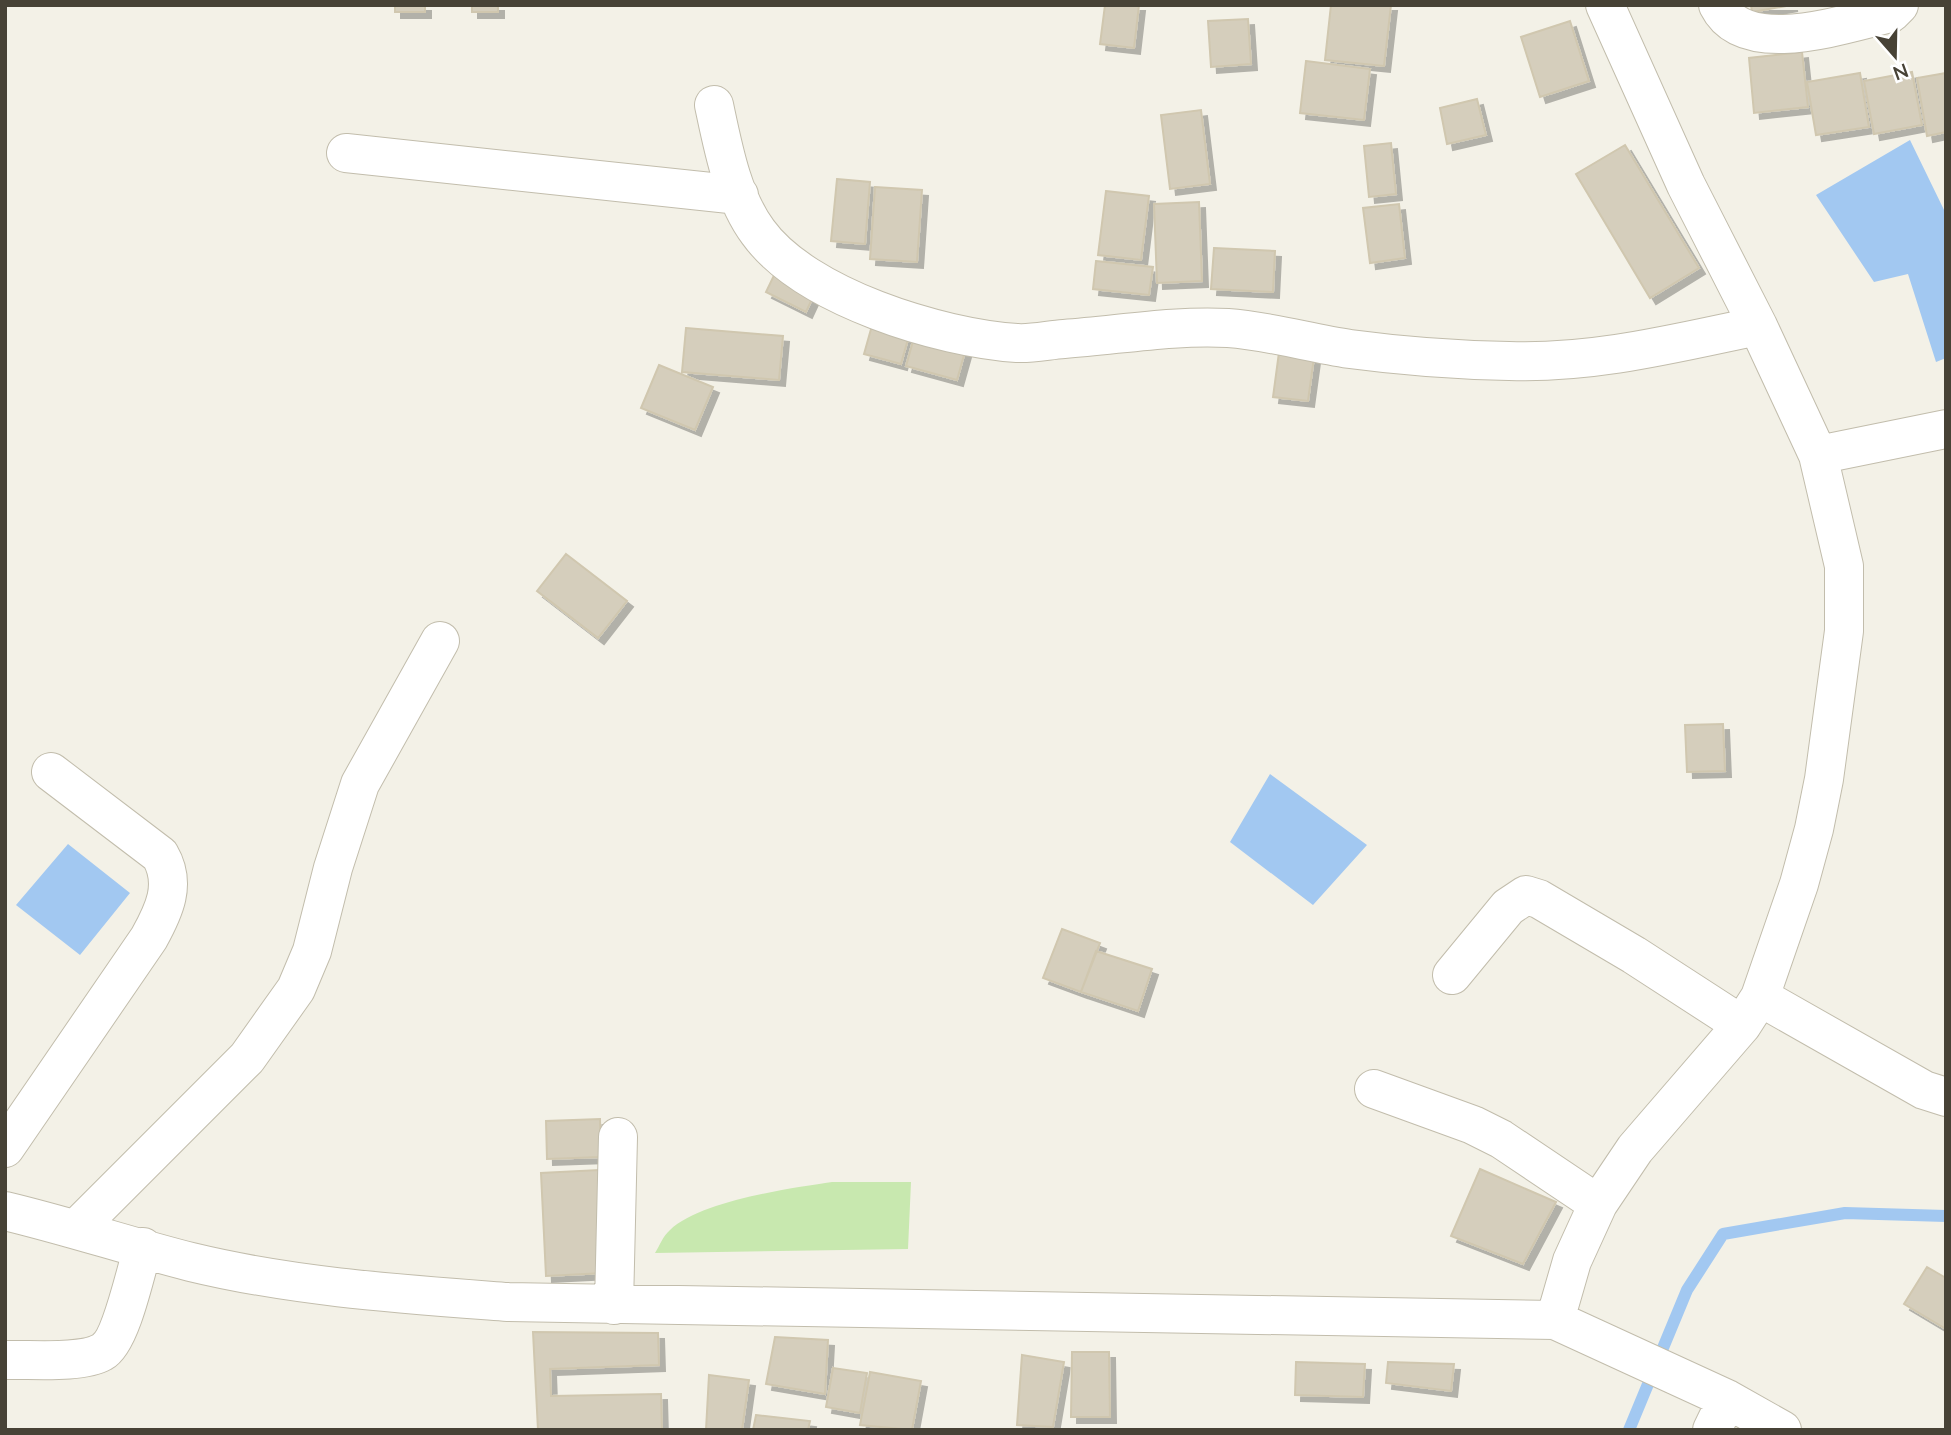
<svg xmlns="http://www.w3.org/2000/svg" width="1951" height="1435" font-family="Lato,sans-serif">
	<defs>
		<filter id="shadow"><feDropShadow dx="6" dy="6" stdDeviation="0" flood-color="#0004"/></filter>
	</defs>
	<rect width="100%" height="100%" fill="#f3f1e7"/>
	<!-- green -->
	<path fill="#c8e8af" d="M 832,1182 L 911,1182 L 908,1249 L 655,1253 C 660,1245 663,1236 670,1230 C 700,1201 791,1188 832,1182 Z"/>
	<!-- water -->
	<path fill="#a2c8f1" d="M 1910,140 L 1946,214 L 1946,358 L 1936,362 L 1908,274 L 1874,282 L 1816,195 Z
		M 1270,774 L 1367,845 L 1313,905 L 1230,842 Z
		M 68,844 L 130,893 L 80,955 L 16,905 Z"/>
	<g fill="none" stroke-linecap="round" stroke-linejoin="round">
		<!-- stream -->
		<path stroke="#a2c8f1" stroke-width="12" d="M 1629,1430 L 1687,1290 L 1723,1234 L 1845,1213 L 1946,1216"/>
	</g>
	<!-- building -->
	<path fill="#d5cebc" stroke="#d0c7af" stroke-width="2" filter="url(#shadow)" d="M 395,5 L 425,5 L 425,12 L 395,12 Z
		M 472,5 L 498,5 L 498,12 L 472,12 Z
		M 1105,5 L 1139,5 L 1134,48 L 1100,44 Z
		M 1331,5 L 1391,5 L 1384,66 L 1325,60 Z
		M 1751,5 L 1792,5 L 1752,12 Z
		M 1248,19 L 1251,64 L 1211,67 L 1208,21 Z
		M 1570,21 L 1589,81 L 1540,97 L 1521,37 Z
		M 1802,52 L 1808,107 L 1754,113 L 1749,58 Z
		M 1306,61 L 1370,69 L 1364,120 L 1300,113 Z
		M 1912,72 L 1922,125 L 1874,134 L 1864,81 Z
		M 1860,73 L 1869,127 L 1816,135 L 1807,82 Z
		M 1946,73 L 1946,132 L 1927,136 L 1917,78 Z
		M 1477,99 L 1486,135 L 1447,144 L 1440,108 Z
		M 1201,110 L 1210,184 L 1170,189 L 1161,115 Z
		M 1391,143 L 1396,194 L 1369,197 L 1364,146 Z
		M 1625,145 L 1699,268 L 1650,298 L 1576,174 Z
		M 837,179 L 870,182 L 865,244 L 831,241 Z
		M 875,187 L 922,190 L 917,262 L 870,259 Z
		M 1106,191 L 1149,196 L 1141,260 L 1098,255 Z
		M 1199,202 L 1202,281 L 1157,283 L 1154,204 Z
		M 1399,204 L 1405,258 L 1370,263 L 1363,208 Z
		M 1214,248 L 1275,251 L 1273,292 L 1211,289 Z
		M 1096,261 L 1153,267 L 1149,295 L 1093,289 Z
		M 778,267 L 818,286 L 806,312 L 766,292 Z
		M 873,322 L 910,332 L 901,364 L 864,354 Z
		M 686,328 L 783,336 L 779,380 L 682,372 Z
		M 915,334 L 966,348 L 957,380 L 906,366 Z
		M 1280,345 L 1315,350 L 1308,401 L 1273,397 Z
		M 659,365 L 713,387 L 695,430 L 641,408 Z
		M 566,554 L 627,601 L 598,638 L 537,591 Z
		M 1723,724 L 1725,771 L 1687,772 L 1685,725 Z
		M 1062,929 L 1100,943 L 1081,992 L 1043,978 Z
		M 1096,951 L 1152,969 L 1138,1011 L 1081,992 Z
		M 600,1119 L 601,1157 L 547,1159 L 546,1121 Z
		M 1480,1169 L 1556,1202 L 1523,1264 L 1451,1236 Z
		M 599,1170 L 604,1273 L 546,1276 L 541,1173 Z
		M 1927,1267 L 1946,1278 L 1946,1329 L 1904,1304 Z
		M 533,1332 L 658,1333 L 659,1365 L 550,1369 L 551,1396 L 661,1394 L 662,1430 L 538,1430 Z
		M 775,1337 L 828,1340 L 825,1394 L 766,1384 Z
		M 1072,1352 L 1109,1352 L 1110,1417 L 1071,1417 Z
		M 1022,1355 L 1064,1362 L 1053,1427 L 1017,1425 Z
		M 1296,1362 L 1365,1364 L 1363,1397 L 1295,1395 Z
		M 1388,1362 L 1454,1364 L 1451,1391 L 1386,1383 Z
		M 833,1368 L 867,1373 L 860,1413 L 826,1407 Z
		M 870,1372 L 921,1381 L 912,1430 L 860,1425 Z
		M 709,1375 L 749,1380 L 742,1430 L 706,1430 Z
		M 756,1415 L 810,1421 L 808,1430 L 753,1430 Z"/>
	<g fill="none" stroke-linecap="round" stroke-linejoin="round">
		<!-- minor casing -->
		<g stroke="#c2bdac" stroke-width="40">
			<path id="minor" d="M 1605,5 L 1686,185 L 1758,326 L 1818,455 L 1844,566 L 1844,631 L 1824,779 L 1814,829 L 1799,884 L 1760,997 L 1742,1025 L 1635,1149 L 1598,1204 L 1572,1261 L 1555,1320 L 1727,1399 L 1782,1430
				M 1718,5 C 1745,59 1846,23 1891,13 L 1899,5
				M 714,105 C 723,147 732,197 758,232 C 805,297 940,338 1017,343 C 1032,344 1049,340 1064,339 C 1119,335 1174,325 1228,328 C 1269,331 1310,343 1350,349 C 1402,356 1457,360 1509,361 C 1594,364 1676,343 1758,326
				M 346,153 L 739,195
				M 1818,455 L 1946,429
				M 1452,975 L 1508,907 L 1526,895 L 1539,899 L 1634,955 L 1742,1025
				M 1760,997 L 1924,1090 L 1946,1097
				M 1374,1089 L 1473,1125 L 1501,1139 L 1598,1204
				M 5,1148 L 149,938 C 164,911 177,884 160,855 L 51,772
				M 5,1211 C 68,1226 128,1246 191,1262 C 294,1287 402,1294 508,1302 L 1555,1320
				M 77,1228 L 247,1058 L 296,989 L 312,951 L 333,868 L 360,784 L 440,641
				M 614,1305 L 618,1137
				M 5,1360 C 30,1359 81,1364 102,1352 C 121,1342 136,1270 143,1247
				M 1712,1430 L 1727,1399"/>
		</g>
		<!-- minor -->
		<use href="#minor" stroke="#fff" stroke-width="38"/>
	</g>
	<!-- border -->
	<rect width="1951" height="1435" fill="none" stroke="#474236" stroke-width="14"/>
	<!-- north arrow -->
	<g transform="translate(1895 56) rotate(160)" stroke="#ffffff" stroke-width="5" paint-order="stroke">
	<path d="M0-5L12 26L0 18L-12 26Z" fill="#474236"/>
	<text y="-10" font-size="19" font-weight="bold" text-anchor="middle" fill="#474236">N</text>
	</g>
</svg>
